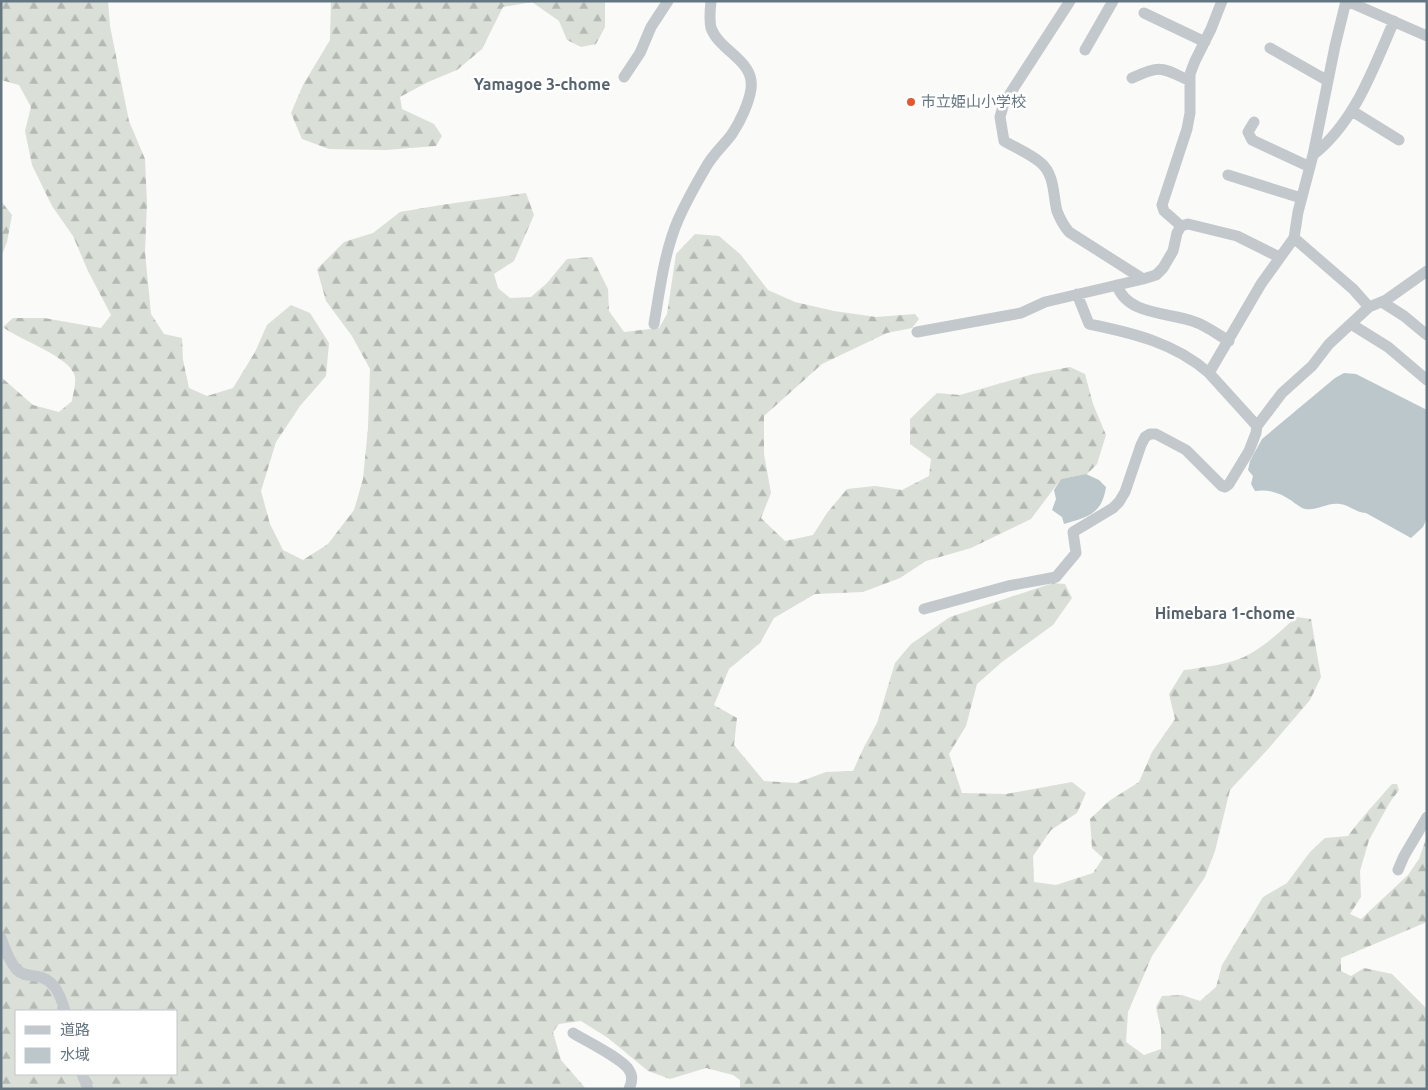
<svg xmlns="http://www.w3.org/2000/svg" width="1428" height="1090" font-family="Ubuntu,'Noto Sans JP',sans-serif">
	<defs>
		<pattern id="forest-firs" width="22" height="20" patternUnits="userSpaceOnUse" patternTransform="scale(1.25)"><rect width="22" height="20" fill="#dadfd7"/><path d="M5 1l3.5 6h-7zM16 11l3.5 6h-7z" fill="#b4b9b4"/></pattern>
	</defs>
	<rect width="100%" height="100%" fill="#fafaf8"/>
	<!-- forest -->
	<path fill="url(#forest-firs)" fill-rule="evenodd" d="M 1,1 L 108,1 L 110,26 L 129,121 L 145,159 L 147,203 L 145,252 L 151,314 L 164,334 L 182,338 L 183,360 L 189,388 L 207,396 L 233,388 L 255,352 L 267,325 L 291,305 L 310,313 L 329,343 L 326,376 L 300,406 L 276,442 L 261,491 L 270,524 L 283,550 L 303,560 L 328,544 L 354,510 L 363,479 L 368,428 L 370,369 L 352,336 L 326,301 L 317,269 L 344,242 L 373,233 L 400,212 L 441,205 L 526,193 L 534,215 L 514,261 L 494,274 L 498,288 L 510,298 L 531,297 L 547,283 L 567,259 L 592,257 L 608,289 L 609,311 L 624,332 L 659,328 L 667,314 L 676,254 L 695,234 L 719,236 L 740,254 L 768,290 L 795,302 L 834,311 L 876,317 L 915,314 L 919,319 L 912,328 L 887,333 L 822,364 L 764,416 L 764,454 L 771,493 L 761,518 L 785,541 L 813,535 L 827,513 L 847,489 L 875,486 L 902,490 L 929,476 L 931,459 L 910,444 L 910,419 L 937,393 L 960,395 L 1033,374 L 1070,367 L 1085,374 L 1093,404 L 1106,435 L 1097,464 L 1087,474 L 1061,479 L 1031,519 L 971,548 L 926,561 L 900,578 L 863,592 L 815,594 L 774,618 L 760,643 L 729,669 L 714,705 L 737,718 L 734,745 L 764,781 L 796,783 L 826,772 L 853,771 L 864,747 L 877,723 L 895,663 L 911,644 L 950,617 L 1053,583 L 1065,584 L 1072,598 L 1053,625 L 1002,662 L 977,684 L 966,726 L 949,754 L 962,793 L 1006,794 L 1072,782 L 1086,793 L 1077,813 L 1051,830 L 1033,856 L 1034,882 L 1056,885 L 1093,873 L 1103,858 L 1092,848 L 1090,819 L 1109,801 L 1139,782 L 1152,752 L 1175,719 L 1169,694 L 1184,670 C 1201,668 1229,664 1244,657 C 1264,647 1280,632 1296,617 L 1311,619 L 1321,677 L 1310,700 L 1269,748 L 1230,790 L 1215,851 L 1205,877 L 1152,956 L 1128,1012 L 1126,1042 L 1144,1055 L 1161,1049 L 1161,1030 L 1156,1007 L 1162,996 L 1182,995 L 1200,1001 L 1216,987 L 1222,965 L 1263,897 L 1287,883 L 1310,852 L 1325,838 L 1348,836 C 1362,817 1377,801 1392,784 L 1397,784 L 1399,790 L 1390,802 L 1369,840 L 1360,871 L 1361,897 L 1350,914 L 1361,919 L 1408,875 L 1419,859 L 1427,836 L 1427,922 L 1341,958 L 1341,971 L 1351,976 L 1364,968 L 1392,974 L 1427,1009 L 1427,1089 L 740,1089 L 740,1080 L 733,1075 L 706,1068 L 670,1079 L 648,1071 L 608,1038 L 581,1021 L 559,1024 L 553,1032 L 561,1060 L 586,1089 L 1,1089 L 1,377 L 33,405 L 59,412 L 72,401 C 73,394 76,384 75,377 C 72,357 19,340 3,327 L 13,318 L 44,318 L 101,328 L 111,315 L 88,271 L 73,236 L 52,206 L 32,165 L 25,131 L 31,107 L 19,85 L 1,80 ZM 16,1011 L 176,1011 L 176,1074 L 16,1074 Z
		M 331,1 L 605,1 L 605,27 L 596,44 L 581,47 L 567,40 L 559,21 L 532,2 L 503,7 L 482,49 L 457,70 L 428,82 L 400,97 L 402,109 L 434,124 L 442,136 L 436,146 L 386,150 L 329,149 L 302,139 L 291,113 L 303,85 L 330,40 Z
		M 1,201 L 12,215 L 7,242 L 1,257 Z"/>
	<!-- water -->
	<path fill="#bbc7cb" d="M 1344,373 L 1356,374 L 1427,410 L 1427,518 L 1423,527 L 1411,538 L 1366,513 C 1357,513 1349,505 1340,504 C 1328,502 1317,511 1305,509 C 1301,508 1296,504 1292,501 C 1281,493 1269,489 1255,491 L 1251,484 L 1253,476 L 1248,470 L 1250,461 L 1262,439 L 1335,378 Z
		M 1086,474 L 1099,480 L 1106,487 C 1102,514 1088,517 1064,524 L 1062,517 L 1052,510 L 1056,499 L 1054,490 L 1061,479 Z"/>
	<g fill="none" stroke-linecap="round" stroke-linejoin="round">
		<!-- street -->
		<path stroke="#c3c8cc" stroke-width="11" d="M 1070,1 L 1004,103 L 1000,117 L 1004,141 C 1016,148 1031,154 1041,163 C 1055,175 1053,196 1057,211 C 1060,219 1064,226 1069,232 L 1143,279 L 1156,275 L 1163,268 L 1173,251 L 1177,233 L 1181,226 L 1188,224 L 1237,236 L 1279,257
			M 1347,1 L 1427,36
			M 1144,13 L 1205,42
			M 1270,48 L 1328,81
			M 1085,50 L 1113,1
			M 624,77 L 640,53 L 651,27 L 668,1
			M 1132,78 C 1162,64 1162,68 1190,81
			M 1352,111 L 1399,140
			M 1254,122 L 1248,132 L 1252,140 L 1310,167
			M 1313,155 C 1355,122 1373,69 1394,21
			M 1228,175 L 1301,198
			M 1181,226 L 1164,211 L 1162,205 L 1187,129 L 1190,113 L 1190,74 L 1195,61 L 1211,29 L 1222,1
			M 1294,238 L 1353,289 L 1369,307
			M 1117,285 C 1127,316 1170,312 1195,322 C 1207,326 1218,335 1229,341
			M 1077,294 L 1089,324 C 1133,333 1175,343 1209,373
			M 1382,302 L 1404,316 L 1427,335
			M 654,324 C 660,289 664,253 678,220 C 686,202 696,184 706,167 C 713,154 724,145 732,134 C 740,122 749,103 751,89 C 755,60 720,52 711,28 C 709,19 710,10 711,1
			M 1351,324 L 1388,347 L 1427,380
			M 917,332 L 1021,313 L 1045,302 L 1143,279
			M 1257,426 L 1209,373 L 1261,284 L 1294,238 L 1298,212 L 1313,155 L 1335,46 L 1346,1
			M 924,609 L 1008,586 L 1056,577 L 1076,553 L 1073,532 L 1113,508 L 1119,502 L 1125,492 L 1141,445 L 1145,437 L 1150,434 L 1156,434 L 1186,450 L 1222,486 L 1225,487 L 1229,484 L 1249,451 L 1256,433 L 1257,426 L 1282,393 L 1312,366 L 1329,344 L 1369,307 L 1386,300 L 1427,271
			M 1398,870 L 1404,856 L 1427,817
			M 1,938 C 5,949 9,961 17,970 C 22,975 28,975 35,976 C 54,978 60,994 65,1011
			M 573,1033 C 586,1041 623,1059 629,1070 C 633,1076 632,1083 629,1089
			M 82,1074 L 88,1089"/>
	</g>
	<!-- markers -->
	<circle fill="#e4572e" stroke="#fff" stroke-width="2" cx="911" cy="102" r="5"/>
	<g text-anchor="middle" stroke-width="5" stroke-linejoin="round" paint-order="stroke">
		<!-- poi labels -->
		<g font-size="15" fill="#657683" stroke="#fff" text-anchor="start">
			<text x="921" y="107">市立姫山小学校</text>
		</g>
		<!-- neighbourhood labels -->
		<g font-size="16" font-weight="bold" fill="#57646e" stroke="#fff">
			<text x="542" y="90">Yamagoe 3-chome</text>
			<text x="1225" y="619">Himebara 1-chome</text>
		</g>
	</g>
	<!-- border -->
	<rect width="1428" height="1090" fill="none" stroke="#657683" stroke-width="5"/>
	<!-- legend -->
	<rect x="15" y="1010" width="162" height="65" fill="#ffffff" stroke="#c1c8cd"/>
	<rect x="25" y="1026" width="25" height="8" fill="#c3c8cc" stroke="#c1c8cd"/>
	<text x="60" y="1035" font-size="15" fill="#657683">道路</text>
	<rect x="25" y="1048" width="25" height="15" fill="#bbc7cb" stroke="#c1c8cd"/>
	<text x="60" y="1060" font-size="15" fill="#657683">水域</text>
</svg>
